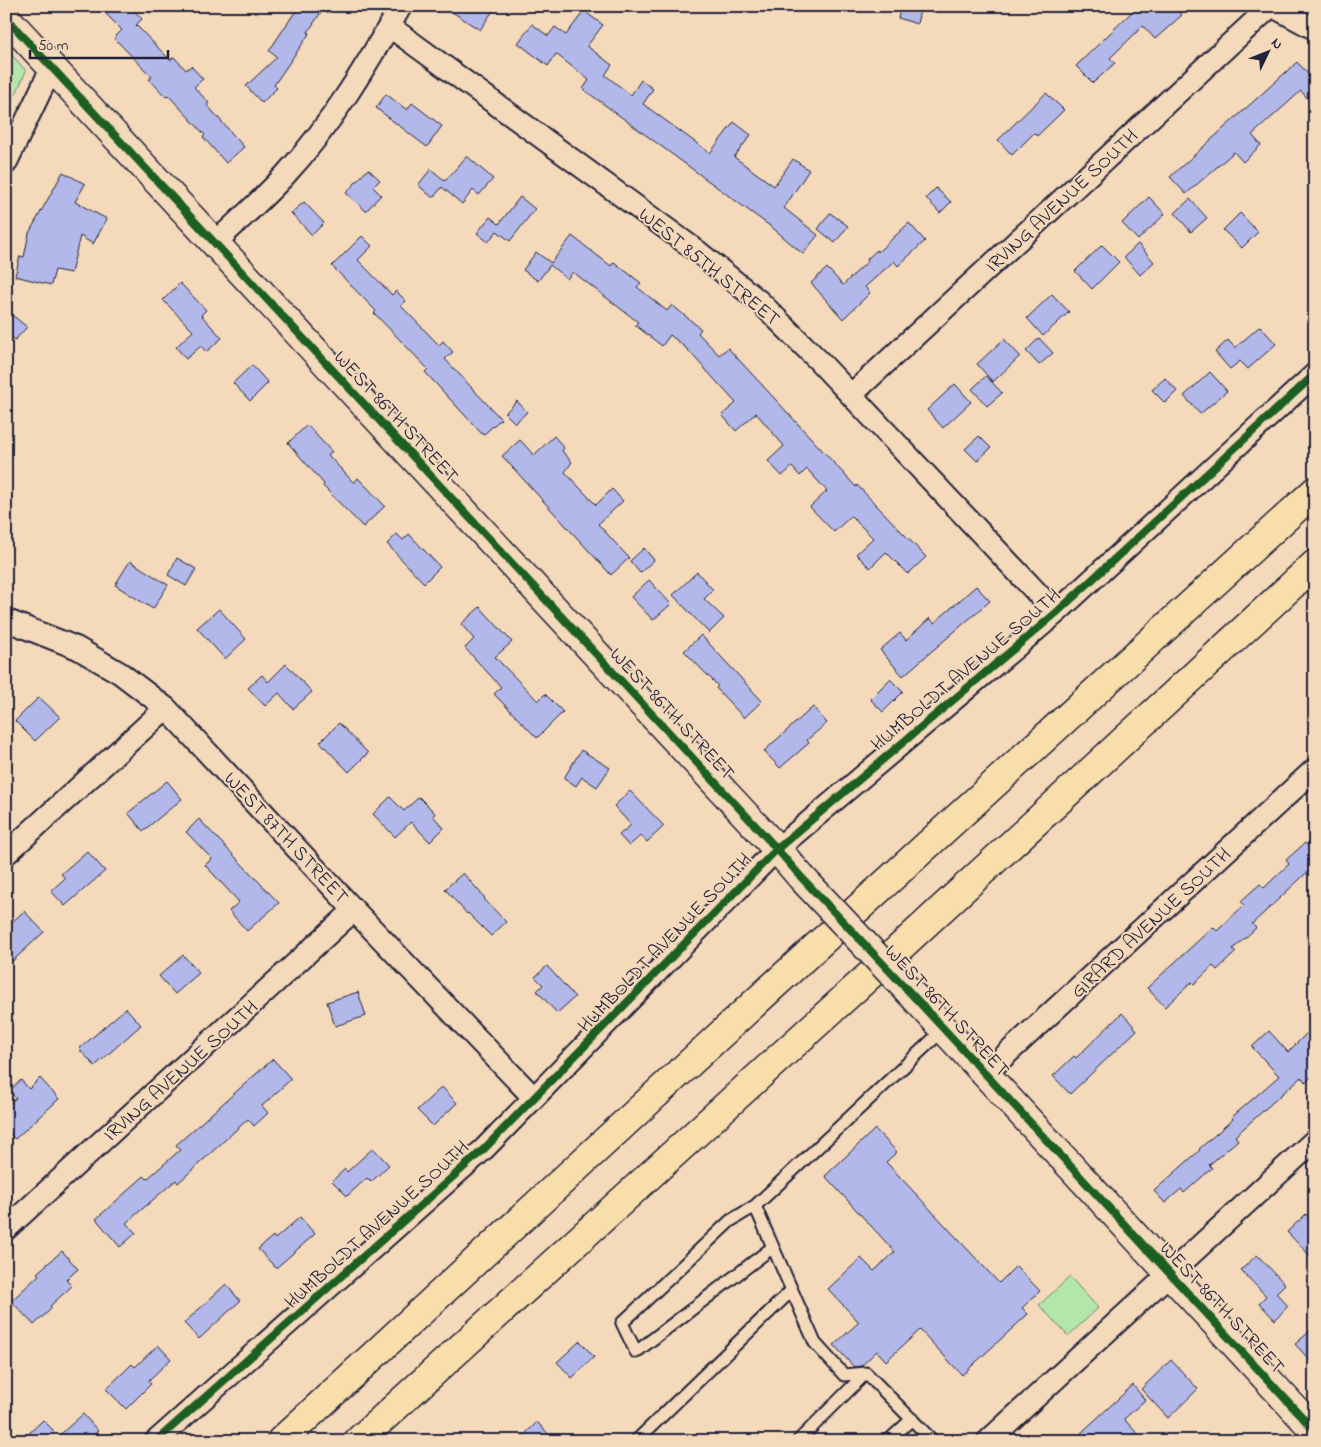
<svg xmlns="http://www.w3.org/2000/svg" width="1321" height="1447" font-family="'Indie Flower',sans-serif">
	<rect width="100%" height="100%" fill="#f4d9bb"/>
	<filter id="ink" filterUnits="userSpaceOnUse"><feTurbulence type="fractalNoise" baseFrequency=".02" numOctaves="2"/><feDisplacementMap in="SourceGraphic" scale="10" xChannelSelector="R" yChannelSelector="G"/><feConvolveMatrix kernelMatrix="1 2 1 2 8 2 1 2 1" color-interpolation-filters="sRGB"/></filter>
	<g filter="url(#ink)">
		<!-- green -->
		<path fill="#b3e7a9" stroke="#6a8472" d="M 6,48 L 26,71 L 6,116 Z
			M 1070,1277 L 1098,1308 L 1068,1336 L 1039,1305 Z"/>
		<!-- building -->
		<path fill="#b2b8e9" stroke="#22223b" d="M 98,6 L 130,6 L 142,19 L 136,25 L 170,60 L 174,57 L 186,70 L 191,66 L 203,79 L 194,87 L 209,103 L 207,105 L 244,147 L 226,163 L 203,137 L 205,135 L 168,95 L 166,97 L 149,79 L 152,77 L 114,38 L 122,30 Z
			M 299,6 L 325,6 L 308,32 L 309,34 L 274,85 L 277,88 L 262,103 L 246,86 L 277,57 L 269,51 Z
			M 443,6 L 496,6 L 480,30 Z
			M 901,6 L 921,6 L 917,24 L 898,18 Z
			M 1138,6 L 1174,6 L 1182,15 L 1155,39 L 1143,26 L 1110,58 L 1115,63 L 1093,83 L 1076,66 Z
			M 584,11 L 603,25 L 587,46 L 612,65 L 605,75 L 631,95 L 641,80 L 653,89 L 643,104 L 710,153 L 734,122 L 751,135 L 734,157 L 774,186 L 793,159 L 809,170 L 784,208 L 818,235 L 803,254 L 774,229 L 583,89 L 589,80 L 556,54 L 548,66 L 518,43 L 532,24 L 548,36 L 555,27 L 566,35 Z
			M 1297,62 L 1315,81 L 1315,107 L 1301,91 L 1252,135 L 1261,145 L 1243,162 L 1234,152 L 1186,194 L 1170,177 Z
			M 1046,93 L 1064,110 L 1037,136 L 1034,133 L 1012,155 L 998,140 Z
			M 386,94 L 407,110 L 412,103 L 442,126 L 427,147 L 376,108 Z
			M 467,156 L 493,179 L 479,195 L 473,190 L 462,204 L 442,187 L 433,198 L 418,185 L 431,169 L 445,181 Z
			M 368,169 L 380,180 L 373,187 L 381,195 L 366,211 L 346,193 Z
			M 63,172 L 85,184 L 75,202 L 107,219 L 93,244 L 80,236 L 71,273 L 55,270 L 51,285 L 15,276 L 20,256 L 24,257 L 29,233 Z
			M 936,188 L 951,202 L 940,213 L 926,198 Z
			M 520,197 L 535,209 L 510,241 L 497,231 L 488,242 L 477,233 L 490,217 L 499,224 Z
			M 1149,197 L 1165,214 L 1138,240 L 1122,223 Z
			M 1190,199 L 1207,218 L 1191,232 L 1175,213 Z
			M 304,202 L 324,223 L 312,235 L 291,213 Z
			M 830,213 L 848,226 L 835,243 L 818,229 Z
			M 1240,213 L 1258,232 L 1242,248 L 1223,230 Z
			M 909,223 L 925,241 L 898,266 L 894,261 L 865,287 L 870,293 L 843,319 L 811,283 L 827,268 L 843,285 L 868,261 L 867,259 L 877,250 L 878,252 Z
			M 362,236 L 372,246 L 358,260 L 392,295 L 396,291 L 406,301 L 401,306 L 439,345 L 443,341 L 453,352 L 445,359 L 501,419 L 483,435 L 425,372 L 428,369 L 374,313 L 376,311 L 332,266 Z
			M 572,236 L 611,266 L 614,262 L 641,283 L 637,287 L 667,311 L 672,305 L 701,329 L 698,333 L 719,355 L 728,348 L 856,487 L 857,485 L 926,557 L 908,574 L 886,552 L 870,568 L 856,554 L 873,538 L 851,516 L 834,532 L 810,507 L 827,491 L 807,469 L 800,476 L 792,467 L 782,476 L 768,461 L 784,446 L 756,413 L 736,431 L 722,415 L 736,403 L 686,348 L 670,335 L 662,346 L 635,325 L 638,322 L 573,272 L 567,279 L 550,265 L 538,281 L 523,270 L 536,252 L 551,263 Z
			M 1138,244 L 1154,262 L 1140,275 L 1124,257 Z
			M 1102,245 L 1119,262 L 1092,289 L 1075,271 Z
			M 180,283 L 206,310 L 201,315 L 222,338 L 206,352 L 201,346 L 186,359 L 176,347 L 193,331 L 163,300 Z
			M 1052,294 L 1069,312 L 1043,336 L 1027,318 Z
			M 6,310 L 27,327 L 15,340 L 6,332 Z
			M 1260,326 L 1276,344 L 1248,369 L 1240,361 L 1230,369 L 1215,352 L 1228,340 L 1235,348 Z
			M 1039,338 L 1053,353 L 1039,365 L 1026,351 Z
			M 1004,339 L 1020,356 L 993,382 L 977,364 Z
			M 252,365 L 268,383 L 250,401 L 233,383 Z
			M 1210,372 L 1227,391 L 1200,414 L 1184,396 Z
			M 986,376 L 1002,393 L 987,406 L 972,389 Z
			M 1165,378 L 1177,391 L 1165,403 L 1152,390 Z
			M 955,384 L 971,402 L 943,428 L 927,410 Z
			M 517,401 L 527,412 L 515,423 L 505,413 Z
			M 307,425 L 332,452 L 328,455 L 354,483 L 358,478 L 385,506 L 363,527 L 323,486 L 324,484 L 288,443 Z
			M 554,436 L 564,448 L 562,451 L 572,462 L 565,472 L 596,505 L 612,489 L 623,501 L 598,524 L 629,558 L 611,575 L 502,456 L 520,440 L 534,455 Z
			M 979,436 L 991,448 L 977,461 L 965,449 Z
			M 397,534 L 403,540 L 409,534 L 440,567 L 424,583 L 387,544 Z
			M 644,548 L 654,560 L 640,573 L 630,561 Z
			M 177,558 L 196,569 L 186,586 L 168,575 Z
			M 130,561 L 168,585 L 153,609 L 115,585 Z
			M 697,572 L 713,590 L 704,599 L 724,618 L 709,633 L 673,595 Z
			M 649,580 L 671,604 L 653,620 L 631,597 Z
			M 976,586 L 990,601 L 903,676 L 880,650 L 900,633 L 906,640 L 930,618 L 934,623 Z
			M 480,607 L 512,642 L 495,657 L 538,701 L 545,694 L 563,712 L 537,738 L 494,694 L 501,687 L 465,648 L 474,639 L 461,624 Z
			M 219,609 L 246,639 L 225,659 L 197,628 Z
			M 701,635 L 762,701 L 744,718 L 716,688 L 718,686 L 684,651 Z
			M 286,664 L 312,692 L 293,709 L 279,693 L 265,706 L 248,688 L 262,675 L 268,682 Z
			M 890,679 L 903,692 L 883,712 L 870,699 Z
			M 39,697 L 60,717 L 35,741 L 15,721 Z
			M 813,707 L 827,723 L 807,740 L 809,743 L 780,768 L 764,751 Z
			M 339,723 L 368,753 L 349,772 L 320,742 Z
			M 581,750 L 610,768 L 597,787 L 582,777 L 576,786 L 564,778 Z
			M 167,781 L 182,799 L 143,831 L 128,813 Z
			M 630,791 L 664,826 L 647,842 L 641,835 L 629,846 L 619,835 L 631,825 L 614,806 Z
			M 390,797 L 404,811 L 419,797 L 435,813 L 433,816 L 444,828 L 430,842 L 411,822 L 395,837 L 373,814 Z
			M 199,819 L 279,903 L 247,931 L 229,911 L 239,902 L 205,865 L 212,859 L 186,832 Z
			M 1305,843 L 1315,853 L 1315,865 L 1252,924 L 1256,928 L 1233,949 L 1236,952 L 1217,970 L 1213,966 L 1194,984 L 1192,982 L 1165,1007 L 1147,988 L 1213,927 L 1217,931 L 1244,905 L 1241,901 L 1260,884 L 1264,888 L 1289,864 L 1286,860 Z
			M 87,851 L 105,871 L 65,906 L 51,891 L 65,878 L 61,874 Z
			M 463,873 L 485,898 L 484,899 L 506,922 L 491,936 L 468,913 L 467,914 L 445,889 Z
			M 24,911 L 44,932 L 6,967 L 6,928 Z
			M 183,955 L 199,973 L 175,994 L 159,976 Z
			M 547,966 L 575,997 L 557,1013 L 537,991 L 543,985 L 535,977 Z
			M 358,992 L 366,1016 L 335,1026 L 327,1002 Z
			M 126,1008 L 141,1025 L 95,1066 L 79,1049 Z
			M 1122,1013 L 1137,1030 L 1070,1094 L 1053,1076 L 1074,1056 L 1076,1058 Z
			M 1315,1025 L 1315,1073 L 1306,1082 L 1301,1077 L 1235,1136 L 1238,1140 L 1209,1165 L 1212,1168 L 1184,1193 L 1181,1189 L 1165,1203 L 1154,1191 L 1200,1150 L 1199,1149 L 1233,1119 L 1232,1117 L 1279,1076 L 1252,1047 L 1269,1031 L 1288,1052 Z
			M 273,1059 L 291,1079 L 262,1106 L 268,1113 L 254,1126 L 248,1119 L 178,1183 L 176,1180 L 126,1223 L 136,1233 L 120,1247 L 96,1219 L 144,1176 L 147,1179 L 180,1150 L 176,1145 Z
			M 40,1078 L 59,1099 L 15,1139 L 6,1130 L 6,1106 L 16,1098 L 9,1091 L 21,1080 L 29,1089 Z
			M 442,1087 L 457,1103 L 433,1126 L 417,1110 Z
			M 875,1129 L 897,1152 L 886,1162 L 999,1283 L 1016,1266 L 1040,1291 L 1022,1308 L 1028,1314 L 962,1375 L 920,1330 L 886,1361 L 877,1351 L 861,1366 L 854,1367 L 834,1345 L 859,1322 L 828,1289 L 861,1258 L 874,1271 L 895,1252 L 825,1176 Z
			M 373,1148 L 389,1165 L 371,1182 L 367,1178 L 347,1196 L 332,1181 L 345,1169 L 347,1172 Z
			M 1306,1214 L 1315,1223 L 1315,1261 L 1287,1232 Z
			M 300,1217 L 315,1234 L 276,1268 L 258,1249 L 273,1236 L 275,1239 Z
			M 62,1251 L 78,1269 L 66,1280 L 72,1286 L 50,1306 L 52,1308 L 34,1325 L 11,1301 L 39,1275 L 37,1273 Z
			M 1257,1255 L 1285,1284 L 1276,1293 L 1288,1306 L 1275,1320 L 1259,1303 L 1266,1296 L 1241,1270 Z
			M 226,1284 L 240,1301 L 199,1339 L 184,1323 Z
			M 1315,1327 L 1315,1366 L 1295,1344 Z
			M 580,1341 L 594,1357 L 572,1378 L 557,1362 Z
			M 158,1345 L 171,1359 L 148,1381 L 151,1384 L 126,1409 L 106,1389 L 132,1364 L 135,1367 Z
			M 1171,1360 L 1198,1389 L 1168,1418 L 1141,1389 Z
			M 1133,1385 L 1145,1400 L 1124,1419 L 1144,1441 L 1088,1441 L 1081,1433 Z
			M 83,1414 L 98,1431 L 87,1441 L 53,1441 Z
			M 43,1420 L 54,1431 L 44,1441 L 21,1441 Z
			M 537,1422 L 555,1441 L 518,1441 Z"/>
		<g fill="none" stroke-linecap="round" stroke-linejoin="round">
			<!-- lane casing -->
			<g stroke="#22223b" stroke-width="15">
				<path id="lane" d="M 755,1206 L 730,1221 L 622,1323 L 636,1352 L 773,1247
					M 636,1441 L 792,1290
					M 798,1441 L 866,1373
					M 888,1441 L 912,1419
					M 933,1441 L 866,1373 L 844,1375 L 815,1343 L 755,1206 L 944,1029"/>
			</g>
			<!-- street casing -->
			<g stroke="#22223b" stroke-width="25">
				<path id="street" d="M 1272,6 L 1315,29
					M 389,26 L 697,251 L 760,302 L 819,361 L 1056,613
					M 6,163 L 52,67
					M 215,243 C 239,220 264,198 286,174 C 332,124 367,64 401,6
					M 851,395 L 1271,6
					M 6,620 L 77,648 L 120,673 L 166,708 L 354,910 L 534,1098
					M 6,854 L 166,708
					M 985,1074 L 1315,769
					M 6,1229 L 354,910
					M 156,1441 L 484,1149 L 777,849 L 1056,613 L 1315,374
					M 988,1441 L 1315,1140"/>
			</g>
			<!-- secondary casing -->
			<g stroke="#22223b" stroke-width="31">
				<path id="secondary" d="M 6,18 L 777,849 L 801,877
					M 918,1001 L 1315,1431"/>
			</g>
			<!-- highway casing -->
			<g stroke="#22223b" stroke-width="31">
				<path id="highway" d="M 281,1441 L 772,987 L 1315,491
					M 358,1441 L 881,965 L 1315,564"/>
			</g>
			<!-- lane -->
			<use href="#lane" stroke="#f4d9bb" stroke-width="11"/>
			<!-- street -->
			<use href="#street" stroke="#f4d9bb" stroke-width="21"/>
			<!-- secondary -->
			<use href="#secondary" stroke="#f4d9bb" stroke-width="28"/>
			<!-- highway -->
			<use href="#highway" stroke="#f8deab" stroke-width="28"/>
			<!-- secondary-bridge casing -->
			<g stroke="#22223b" stroke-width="31" stroke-linecap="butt">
				<path id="secondary-bridge" d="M 801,877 L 918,1001"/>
			</g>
			<!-- secondary-bridge -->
			<use href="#secondary-bridge" stroke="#f4d9bb" stroke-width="28"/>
			<!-- cycleway casing -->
			<g stroke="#f4d9bb" stroke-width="11">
				<path id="cycleway" d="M 6,18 L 777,849 L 801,877 L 918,1001 L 1315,1431
					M 156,1441 L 484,1149 L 777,849 L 1056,613 L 1315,374"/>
			</g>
			<!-- cycleway -->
			<use href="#cycleway" stroke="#1b5e20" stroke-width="8"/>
		</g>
	</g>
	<g text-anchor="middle" stroke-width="4" stroke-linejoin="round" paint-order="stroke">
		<!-- street labels -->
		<g font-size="20" fill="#22223b" stroke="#f4d9bb">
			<text transform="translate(1061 200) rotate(-43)" y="7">IRVING AVENUE SOUTH</text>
			<text transform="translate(710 266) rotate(39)" y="7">WEST 85TH STREET</text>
			<text transform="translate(397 416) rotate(47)" y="7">WEST 86TH STREET</text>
			<text transform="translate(965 669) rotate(-40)" y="7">HUMBOLDT AVENUE SOUTH</text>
			<text transform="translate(673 713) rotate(47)" y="7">WEST 86TH STREET</text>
			<text transform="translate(287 837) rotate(47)" y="7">WEST 87TH STREET</text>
			<text transform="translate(1150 922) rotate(-43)" y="7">GIRARD AVENUE SOUTH</text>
			<text transform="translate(664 942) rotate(-46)" y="7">HUMBOLDT AVENUE SOUTH</text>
			<text transform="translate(948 1010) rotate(47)" y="7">WEST 86TH STREET</text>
			<text transform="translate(180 1070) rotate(-42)" y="7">IRVING AVENUE SOUTH</text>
			<text transform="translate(376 1224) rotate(-42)" y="7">HUMBOLDT AVENUE SOUTH</text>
			<text transform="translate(1223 1307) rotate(47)" y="7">WEST 86TH STREET</text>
		</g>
	</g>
	<!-- margin -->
	<rect width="1321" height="1447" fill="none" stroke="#f4d9bb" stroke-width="25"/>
	<rect x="12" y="12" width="1296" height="1422" fill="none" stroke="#22223b" stroke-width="2" filter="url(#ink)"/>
	<!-- north arrow -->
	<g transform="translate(1268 52) rotate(47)" stroke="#f4d9bb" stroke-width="4" paint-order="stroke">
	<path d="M0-4L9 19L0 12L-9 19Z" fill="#22223b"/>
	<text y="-8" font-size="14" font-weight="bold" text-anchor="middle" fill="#22223b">N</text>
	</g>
	<!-- scale -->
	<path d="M30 50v8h138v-8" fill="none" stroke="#22223b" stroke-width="2.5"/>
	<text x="38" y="50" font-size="15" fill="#22223b" stroke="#f4d9bb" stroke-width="4" paint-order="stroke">50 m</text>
</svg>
